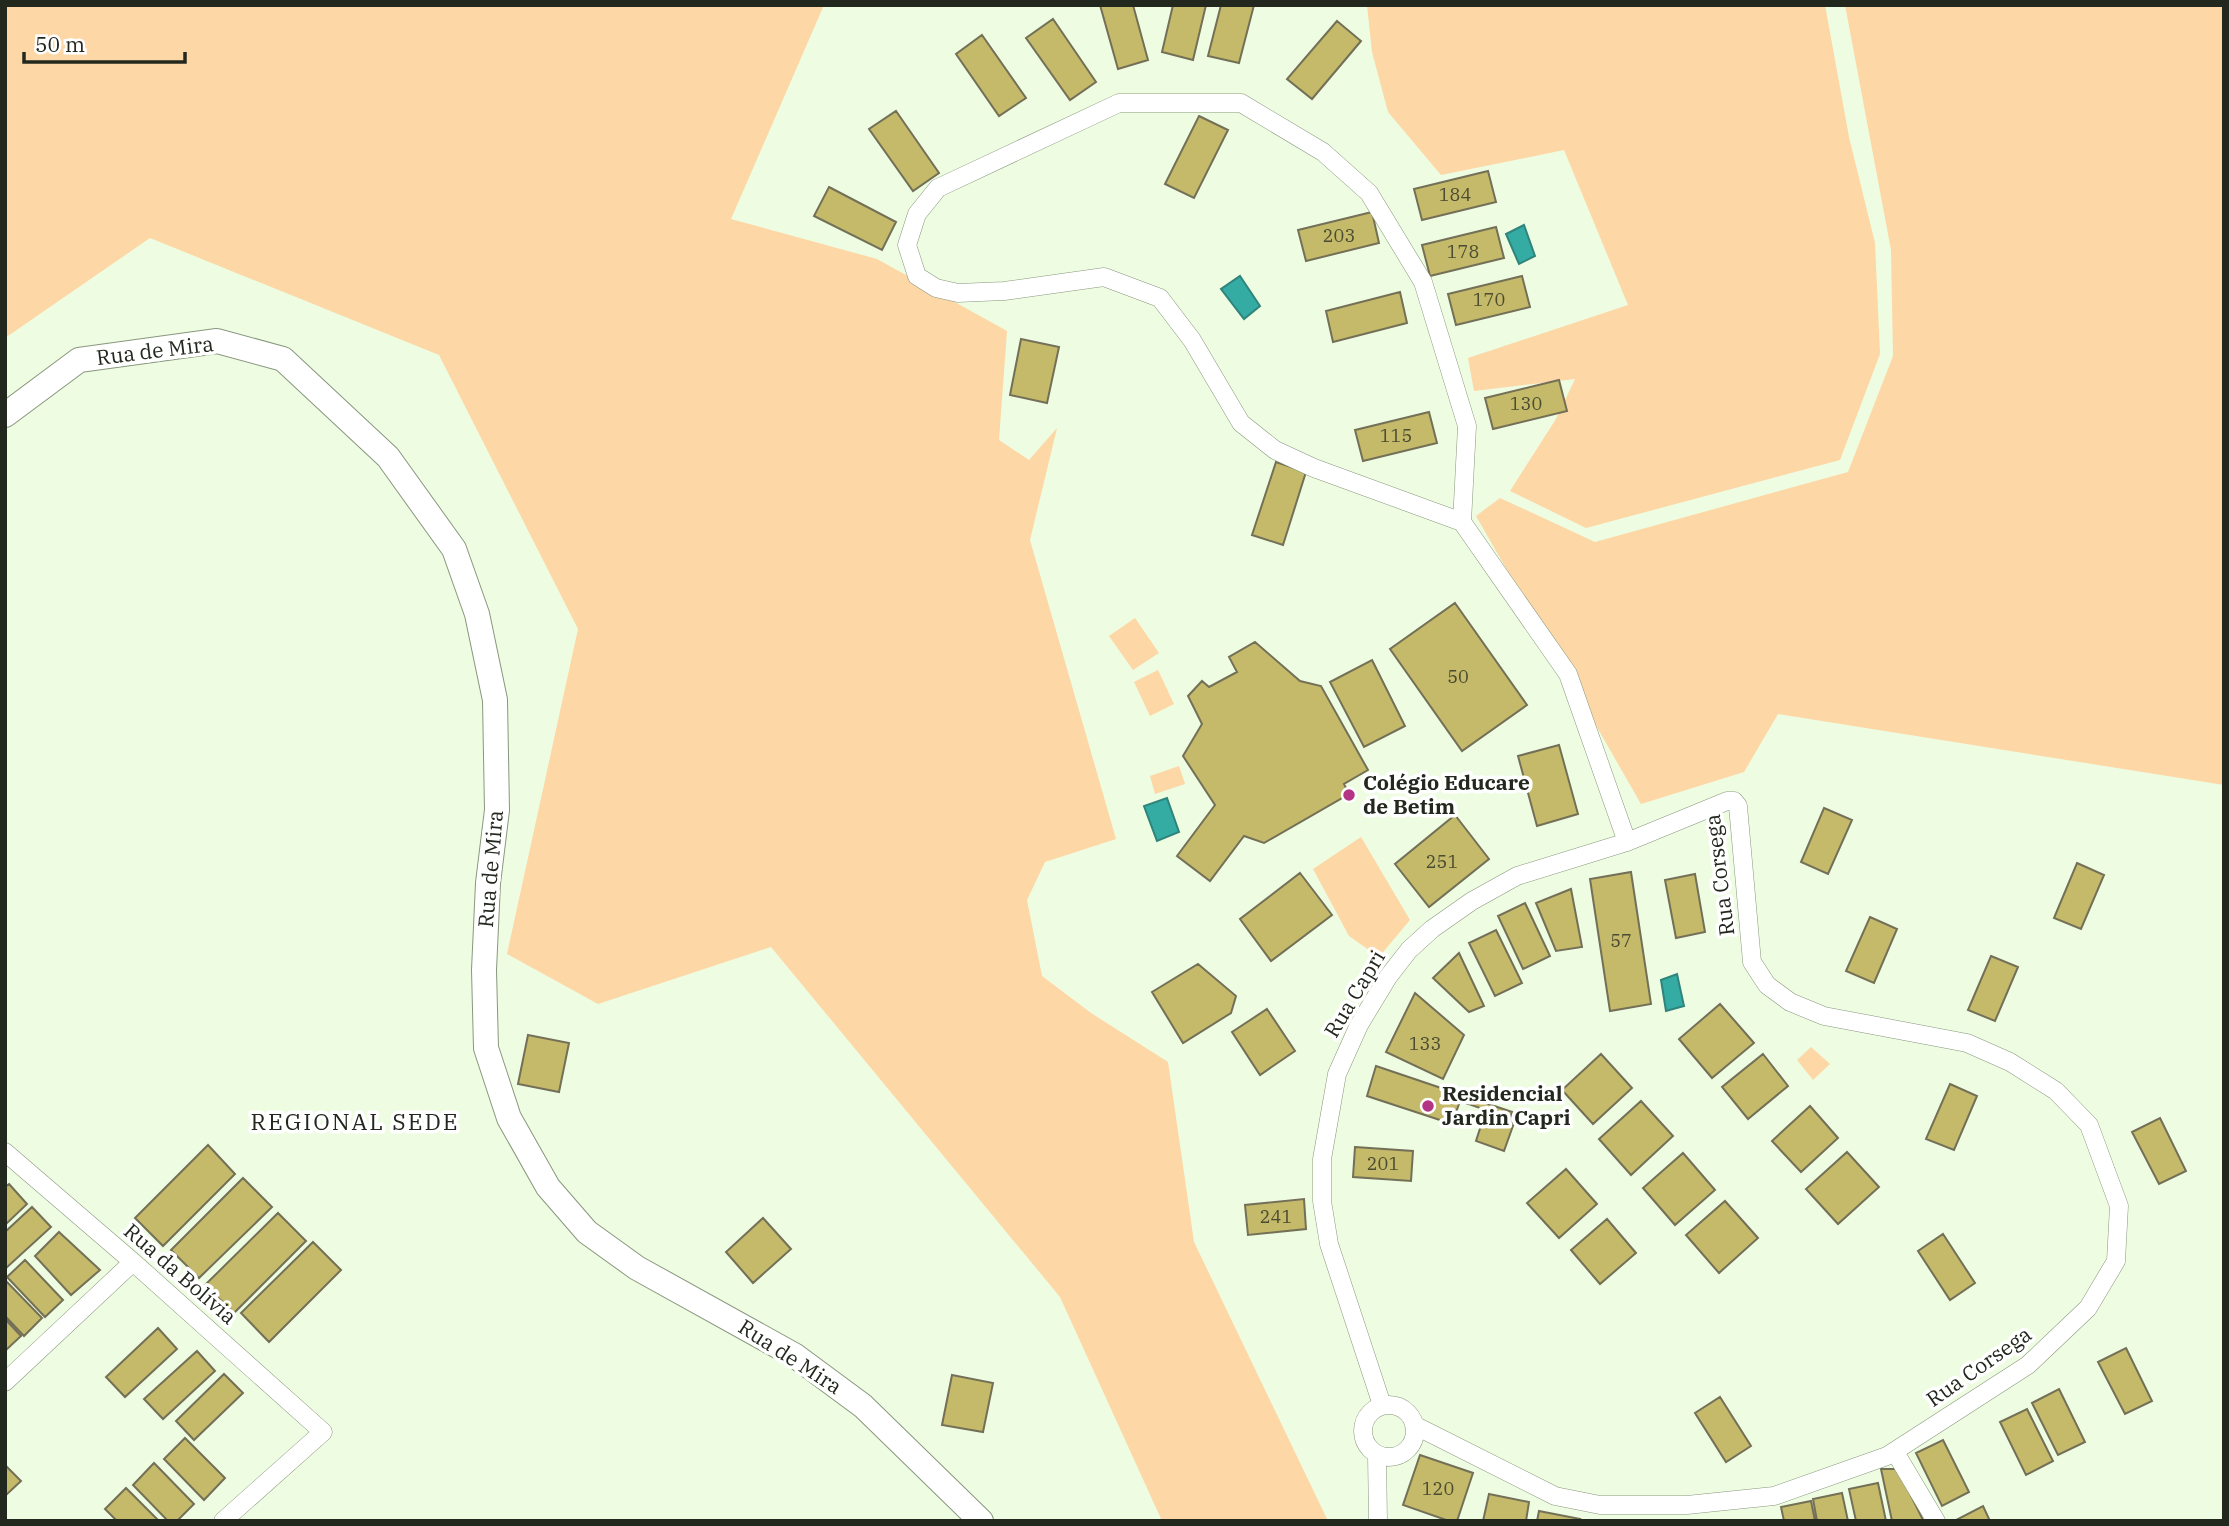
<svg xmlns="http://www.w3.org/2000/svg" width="2229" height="1526" font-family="'IBM Plex Serif',serif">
	<rect width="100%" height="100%" fill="#eefce2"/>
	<!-- green -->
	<path fill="#fdd7a5" d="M 5,5 L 824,5 L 731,219 L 877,259 L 1007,331 L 999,440 L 1029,460 L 1057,428 L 1030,540 L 1116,839 L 1045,862 L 1027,900 L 1042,976 L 1091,1013 L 1168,1062 L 1194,1242 L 1328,1521 L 1162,1521 L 1060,1297 L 771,947 L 598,1004 L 507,954 L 578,629 L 439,355 L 150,238 L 5,338 Z
		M 1367,5 L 1825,5 L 1849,137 L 1875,243 L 1880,354 L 1840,460 L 1586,528 L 1510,491 L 1556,419 L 1575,379 L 1474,391 L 1468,358 L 1628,305 L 1564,150 L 1441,175 L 1388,112 L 1372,52 Z
		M 1845,5 L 2224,5 L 2224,785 L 1778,714 L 1744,772 L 1641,804 L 1476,516 L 1500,498 L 1595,542 L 1848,472 L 1893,356 L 1891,250 Z
		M 1135,618 L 1159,653 L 1133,670 L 1109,636 Z
		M 1158,670 L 1174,704 L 1150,716 L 1134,682 Z
		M 1179,766 L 1185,784 L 1155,794 L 1150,776 Z
		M 1361,837 L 1410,920 L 1379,957 L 1349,936 L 1313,869 Z
		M 1811,1047 L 1830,1064 L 1813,1080 L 1797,1060 Z"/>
	<!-- water -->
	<path fill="#34aba3" stroke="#2f847b" stroke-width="2" d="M 1524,225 L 1535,256 L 1519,264 L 1506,234 Z
		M 1240,276 L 1260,306 L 1244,319 L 1221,289 Z
		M 1167,798 L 1179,832 L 1157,841 L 1144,806 Z
		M 1677,974 L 1684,1006 L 1666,1011 L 1661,980 Z"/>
	<!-- building -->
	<path fill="#c4ba69" stroke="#737057" stroke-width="2" d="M 1100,5 L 1133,5 L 1148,60 L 1118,69 Z
		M 1173,5 L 1206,5 L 1193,60 L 1162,52 Z
		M 1221,5 L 1254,5 L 1239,63 L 1208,56 Z
		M 1053,19 L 1096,82 L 1070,100 L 1026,38 Z
		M 1337,21 L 1361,41 L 1312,99 L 1287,79 Z
		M 982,35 L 1026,98 L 999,116 L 956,54 Z
		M 896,111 L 939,173 L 913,191 L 869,129 Z
		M 1199,116 L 1228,130 L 1194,198 L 1165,184 Z
		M 1488,171 L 1496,202 L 1422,220 L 1414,189 Z
		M 829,187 L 896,222 L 882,250 L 814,216 Z
		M 1372,212 L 1379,243 L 1306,261 L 1298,230 Z
		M 1496,227 L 1504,258 L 1430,276 L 1422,245 Z
		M 1522,276 L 1530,307 L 1456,325 L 1448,294 Z
		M 1400,292 L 1407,323 L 1333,342 L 1326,311 Z
		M 1021,339 L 1059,347 L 1047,403 L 1010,395 Z
		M 1559,380 L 1567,411 L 1493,429 L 1485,398 Z
		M 1429,412 L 1437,443 L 1363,461 L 1355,430 Z
		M 1276,462 L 1306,472 L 1283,545 L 1252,535 Z
		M 1455,603 L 1527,705 L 1462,751 L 1390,649 Z
		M 1255,642 L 1300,681 L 1321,686 L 1368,770 L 1344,784 L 1349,794 L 1264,843 L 1244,836 L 1210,881 L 1177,856 L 1215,805 L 1183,756 L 1202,724 L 1188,696 L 1202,681 L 1209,687 L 1237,672 L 1229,657 Z
		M 1372,660 L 1405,726 L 1364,747 L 1330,682 Z
		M 1559,745 L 1578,814 L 1537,826 L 1518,756 Z
		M 1824,808 L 1852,820 L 1828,874 L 1801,862 Z
		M 1455,815 L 1489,859 L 1429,907 L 1395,864 Z
		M 2077,863 L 2104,875 L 2081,929 L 2054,918 Z
		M 1631,872 L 1651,1004 L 1610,1011 L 1590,879 Z
		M 1300,873 L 1332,915 L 1271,961 L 1240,919 Z
		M 1695,874 L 1705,932 L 1676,938 L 1665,880 Z
		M 1571,889 L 1582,947 L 1556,951 L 1536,903 Z
		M 1525,903 L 1550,956 L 1523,969 L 1498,916 Z
		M 1870,917 L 1897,929 L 1874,983 L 1846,971 Z
		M 1496,930 L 1522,983 L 1495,996 L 1469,943 Z
		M 1459,953 L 1484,1006 L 1469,1012 L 1433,978 Z
		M 1991,956 L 2018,967 L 1995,1021 L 1968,1010 Z
		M 1198,964 L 1236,996 L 1231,1013 L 1183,1043 L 1152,992 Z
		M 1415,993 L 1464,1035 L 1443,1079 L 1386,1052 Z
		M 1720,1004 L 1754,1043 L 1712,1078 L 1679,1039 Z
		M 1267,1009 L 1295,1051 L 1260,1075 L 1232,1032 Z
		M 528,1035 L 569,1043 L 559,1092 L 518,1084 Z
		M 1601,1054 L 1632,1088 L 1593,1124 L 1562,1090 Z
		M 1763,1054 L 1788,1086 L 1748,1119 L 1722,1087 Z
		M 1376,1066 L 1512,1112 L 1509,1122 L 1514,1123 L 1504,1151 L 1476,1141 L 1486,1110 L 1460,1101 L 1452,1124 L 1367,1096 Z
		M 1950,1084 L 1977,1096 L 1954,1150 L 1926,1139 Z
		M 1641,1101 L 1673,1136 L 1631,1175 L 1599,1139 Z
		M 1810,1106 L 1838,1138 L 1801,1172 L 1772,1141 Z
		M 2160,1118 L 2186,1171 L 2159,1184 L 2132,1132 Z
		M 208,1145 L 235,1174 L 163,1246 L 135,1218 Z
		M 1355,1147 L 1413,1151 L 1411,1181 L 1353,1177 Z
		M 1847,1152 L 1879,1187 L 1838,1224 L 1806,1189 Z
		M 1683,1153 L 1715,1190 L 1675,1225 L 1643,1188 Z
		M 1566,1169 L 1597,1204 L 1559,1238 L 1527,1203 Z
		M 243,1178 L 272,1207 L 199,1278 L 171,1250 Z
		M 9,1184 L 27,1204 L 5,1225 L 5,1187 Z
		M 1304,1199 L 1306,1229 L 1248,1235 L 1245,1205 Z
		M 1725,1201 L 1758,1238 L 1719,1273 L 1686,1235 Z
		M 32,1207 L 51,1227 L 5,1269 L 5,1232 Z
		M 278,1213 L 306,1241 L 234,1313 L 205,1285 Z
		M 763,1218 L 791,1249 L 753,1283 L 726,1252 Z
		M 1607,1219 L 1636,1253 L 1600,1284 L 1571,1250 Z
		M 59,1232 L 100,1270 L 71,1295 L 35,1256 Z
		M 1943,1234 L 1975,1283 L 1950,1300 L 1918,1251 Z
		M 313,1242 L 341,1270 L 269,1342 L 241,1313 Z
		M 25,1260 L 63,1300 L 45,1317 L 7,1277 Z
		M 5,1280 L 42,1318 L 24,1336 L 5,1316 Z
		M 5,1319 L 21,1336 L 5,1351 Z
		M 158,1328 L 177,1349 L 125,1397 L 106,1377 Z
		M 2126,1348 L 2152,1401 L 2125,1414 L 2098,1362 Z
		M 197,1351 L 215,1371 L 163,1419 L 144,1399 Z
		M 224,1374 L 243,1393 L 194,1440 L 176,1421 Z
		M 952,1375 L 993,1383 L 983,1432 L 942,1425 Z
		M 2059,1389 L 2085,1442 L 2058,1455 L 2032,1403 Z
		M 1720,1397 L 1751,1446 L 1726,1462 L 1695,1413 Z
		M 2027,1409 L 2053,1461 L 2026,1475 L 2000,1422 Z
		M 185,1438 L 225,1478 L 204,1500 L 164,1459 Z
		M 1943,1440 L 1969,1492 L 1942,1506 L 1916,1453 Z
		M 1420,1455 L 1473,1473 L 1457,1521 L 1449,1521 L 1403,1505 Z
		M 154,1463 L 194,1504 L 177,1521 L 168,1521 L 133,1485 Z
		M 5,1465 L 21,1481 L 5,1496 Z
		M 1881,1469 L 1898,1469 L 1923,1520 L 1892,1521 Z
		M 1878,1483 L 1886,1521 L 1856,1521 L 1849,1489 Z
		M 126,1488 L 159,1521 L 117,1521 L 105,1509 Z
		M 1842,1493 L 1848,1521 L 1817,1521 L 1813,1499 Z
		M 1489,1494 L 1529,1502 L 1526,1521 L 1483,1521 Z
		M 1811,1501 L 1815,1521 L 1784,1521 L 1781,1507 Z
		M 1983,1506 L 1990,1521 L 1957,1521 L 1956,1520 Z
		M 1539,1511 L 1580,1519 L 1579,1521 L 1537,1521 Z"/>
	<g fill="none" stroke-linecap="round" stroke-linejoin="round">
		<!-- street casing -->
		<g stroke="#89977e" stroke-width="19">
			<path id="street" d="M 1462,522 L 1467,426 L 1423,282 L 1369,193 L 1323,152 L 1241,103 L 1119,103 L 938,188 L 917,214 L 907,245 L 917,276 L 936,288 L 958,293 L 1004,291 L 1104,277 L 1160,298 L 1192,340 L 1241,423 L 1275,450 L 1314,468 L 1462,522 L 1568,674 L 1627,842
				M 5,1152 L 133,1262 L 323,1432 L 223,1521
				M 5,1382 L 133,1262
				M1363 1431a26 26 0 1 1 52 0a26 26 0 1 1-52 0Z
				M 1382,1405 L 1329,1244 L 1322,1201 L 1322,1159 L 1337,1074 L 1359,1025 L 1388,977 L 1409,950 L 1432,929 L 1472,901 L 1517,876 L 1627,842 L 1727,801 L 1734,801 L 1738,806 L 1752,962 L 1767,985 L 1790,1002 L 1824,1016 L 1967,1043 L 2010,1062 L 2056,1091 L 2089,1125 L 2119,1206 L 2116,1261 L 2088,1308 L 2028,1365 L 1887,1456 L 1774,1496 L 1687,1505 L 1600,1505 L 1555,1496 L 1414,1425
				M 1895,1452 L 1936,1521
				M 1377,1455 L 1378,1521"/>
		</g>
		<!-- secondary casing -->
		<g stroke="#89977e" stroke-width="26">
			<path id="secondary" d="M 5,415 L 79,360 L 217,341 L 283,359 L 388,457 L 454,549 L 477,614 L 495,700 L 497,810 L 488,883 L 484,970 L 486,1048 L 509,1118 L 548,1187 L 587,1232 L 637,1268 L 794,1355 L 863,1406 L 981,1521"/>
		</g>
		<!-- street -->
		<use href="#street" stroke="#fff" stroke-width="18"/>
		<!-- secondary -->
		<use href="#secondary" stroke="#fff" stroke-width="24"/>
	</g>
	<!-- markers -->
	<g fill="#b33583" stroke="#fff" stroke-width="2.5">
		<circle cx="1349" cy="795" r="7"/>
		<circle cx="1428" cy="1106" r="7"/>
	</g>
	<g text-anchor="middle" stroke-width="7" stroke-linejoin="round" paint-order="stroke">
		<!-- number labels -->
		<g font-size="18" fill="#4b4c31">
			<text x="1455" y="201">184</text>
			<text x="1339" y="242">203</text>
			<text x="1463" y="258">178</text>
			<text x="1489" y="306">170</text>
			<text x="1526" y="410">130</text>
			<text x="1396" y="442">115</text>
			<text x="1458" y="683">50</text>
			<text x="1442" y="868">251</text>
			<text x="1621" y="947">57</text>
			<text x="1425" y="1050">133</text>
			<text x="1383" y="1170">201</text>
			<text x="1276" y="1223">241</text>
			<text x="1438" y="1495">120</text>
		</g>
		<!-- street labels -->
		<g font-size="21" fill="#23281e" stroke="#fff">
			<text transform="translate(155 351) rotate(-7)" y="7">Rua de Mira</text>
			<text transform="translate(491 869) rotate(-85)" y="7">Rua de Mira</text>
			<text transform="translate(1720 875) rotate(-97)" y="7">Rua Corsega</text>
			<text transform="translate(1355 994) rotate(-59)" y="7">Rua Capri</text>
			<text transform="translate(180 1274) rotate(41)" y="7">Rua da Bolívia</text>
			<text transform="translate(790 1357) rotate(33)" y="7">Rua de Mira</text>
			<text transform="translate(1979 1367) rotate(-35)" y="7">Rua Corsega</text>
		</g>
		<!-- poi labels -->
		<g font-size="21" font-weight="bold" fill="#23281e" stroke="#fff" text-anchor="start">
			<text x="1363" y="790">Colégio Educare<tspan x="1363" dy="24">de Betim</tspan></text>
			<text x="1442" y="1101">Residencial<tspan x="1442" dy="24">Jardin Capri</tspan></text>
		</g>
		<!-- neighbourhood labels -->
		<g font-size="23" letter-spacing="2" fill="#23281e" stroke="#fff">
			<text x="355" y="1130">REGIONAL SEDE</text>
		</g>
	</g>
	<!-- border -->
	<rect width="2229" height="1526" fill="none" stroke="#23281e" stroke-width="14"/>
	<!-- scale -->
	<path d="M24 52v10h161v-10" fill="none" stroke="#23281e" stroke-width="3.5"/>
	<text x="35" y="52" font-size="21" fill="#23281e" stroke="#ffffff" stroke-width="5" paint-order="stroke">50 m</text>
</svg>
